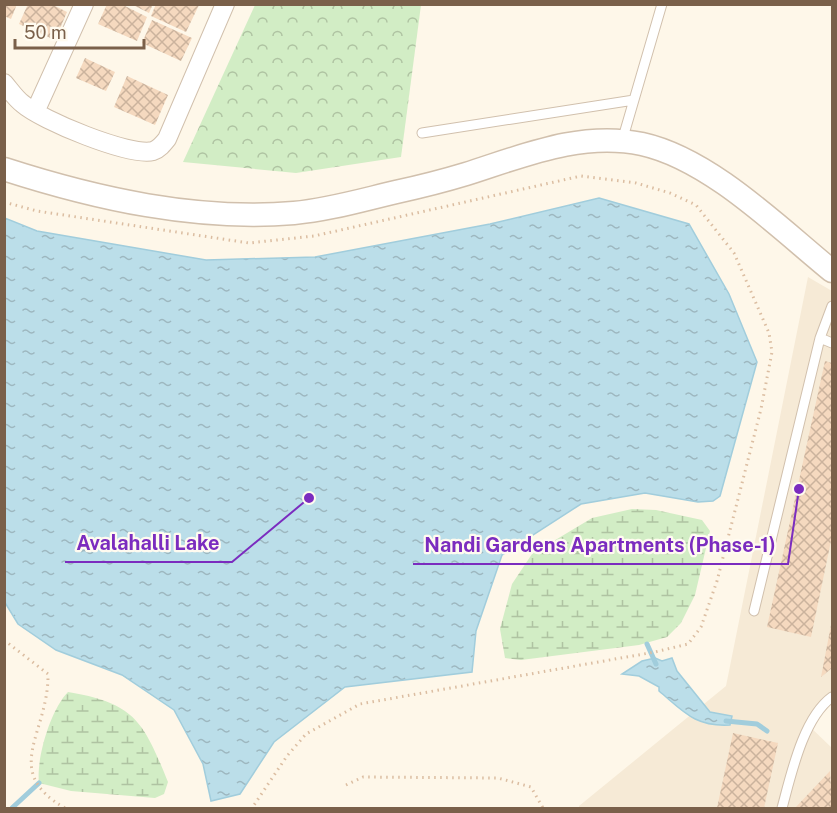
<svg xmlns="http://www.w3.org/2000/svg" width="837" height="813" font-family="'Public Sans',sans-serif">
	<defs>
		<pattern id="wetland-marsh" width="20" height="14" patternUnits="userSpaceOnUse" patternTransform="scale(1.5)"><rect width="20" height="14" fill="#d2edc5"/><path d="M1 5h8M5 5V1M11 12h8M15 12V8" fill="none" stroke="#afc3a2"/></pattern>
		<pattern id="park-crowns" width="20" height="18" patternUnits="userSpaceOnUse" patternTransform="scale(1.5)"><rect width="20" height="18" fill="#d2edc5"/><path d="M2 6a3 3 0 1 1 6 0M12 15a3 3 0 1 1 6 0" fill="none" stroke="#afc3a2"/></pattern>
		<pattern id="water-ripples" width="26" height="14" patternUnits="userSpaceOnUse" patternTransform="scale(1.5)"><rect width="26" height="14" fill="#bbdee9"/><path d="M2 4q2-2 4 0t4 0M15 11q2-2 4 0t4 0" fill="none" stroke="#9db7bf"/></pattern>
		<pattern id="building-cross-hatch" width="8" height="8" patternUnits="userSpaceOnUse" patternTransform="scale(1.5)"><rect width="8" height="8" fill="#f5d9bf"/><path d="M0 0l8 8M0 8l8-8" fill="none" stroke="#cbb39d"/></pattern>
	</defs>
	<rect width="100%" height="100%" fill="#fef7e9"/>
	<!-- residential -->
	<path fill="#f6ead6" d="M 808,277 L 832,291 L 832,696 L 806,723 L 832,748 L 832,808 L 579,808 L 579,806 L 726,686 Z"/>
	<!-- wetland -->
	<path fill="url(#wetland-marsh)" d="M 632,509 L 656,510 L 702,520 L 710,531 L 695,595 L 681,623 L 667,637 L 639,645 L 521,660 L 505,658 L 500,629 L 512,584 L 532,554 L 592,518 Z
		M 68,692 C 136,703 144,723 168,782 L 164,794 L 155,798 L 71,791 L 39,783 C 36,758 51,709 68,692 Z"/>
	<!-- park -->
	<path fill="url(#park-crowns)" d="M 255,5 L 421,5 L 401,157 L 296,173 L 183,162 Z"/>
	<!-- water -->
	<path fill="url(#water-ripples)" stroke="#a1cddc" stroke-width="1.5" d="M 599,198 L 689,224 L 729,294 L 757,362 L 720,496 L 713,501 L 698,502 L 645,493 L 581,504 L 502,555 L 476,631 L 472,672 L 345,687 L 274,742 L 240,794 L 211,801 L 203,764 L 174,710 L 122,675 L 56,650 L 18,624 L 4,601 L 5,218 L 37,231 L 206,260 L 315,257 L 490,224 Z
		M 655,658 L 662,661 L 672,658 L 677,671 L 710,712 L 732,716 L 730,725 C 695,727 684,712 659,691 L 659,687 L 639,676 L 622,674 L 642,661 Z"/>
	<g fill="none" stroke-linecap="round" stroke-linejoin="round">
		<!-- stream -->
		<path stroke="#a1cddc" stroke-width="5" d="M 647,644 L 656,664
			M 726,721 L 757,724 L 767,731
			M 12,808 L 39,783"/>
	</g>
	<!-- building -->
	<path fill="url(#building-cross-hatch)" d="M 4,4 L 17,4 L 11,19 L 4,16 Z
		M 28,4 L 51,4 L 67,12 L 55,40 L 19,24 Z
		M 107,4 L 121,4 L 147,17 L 137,41 L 98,24 Z
		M 131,4 L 153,4 L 149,13 Z
		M 156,4 L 197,4 L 199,5 L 186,32 L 151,16 Z
		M 152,20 L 192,38 L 181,61 L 142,43 Z
		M 85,58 L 115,72 L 106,91 L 76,78 Z
		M 127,76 L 168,95 L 155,125 L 114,107 Z
		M 825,361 L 832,363 L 832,536 L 811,637 L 767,627 Z
		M 831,625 L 832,668 L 821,677 Z
		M 733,733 L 778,743 L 764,808 L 717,808 Z
		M 830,771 L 832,808 L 795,808 Z"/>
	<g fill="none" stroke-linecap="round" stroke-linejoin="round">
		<!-- service casing -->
		<g stroke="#d1c0ad" stroke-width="11">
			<path id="service" d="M 422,133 L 634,100
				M 622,141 L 662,4
				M 832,306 L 820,338 L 832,343
				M 754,611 L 820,338
				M 782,808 C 791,775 803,718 832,697"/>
		</g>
		<!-- minor casing -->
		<g stroke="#d1c0ad" stroke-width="20">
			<path id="minor" d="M 4,83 C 10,90 16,99 23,104 C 41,120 130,157 153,151 C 159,149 163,144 167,139 L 225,4
				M 35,112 L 84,4"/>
		</g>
		<!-- tertiary casing -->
		<g stroke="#d1c0ad" stroke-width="25">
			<path id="tertiary" d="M 4,169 C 97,199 196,221 294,213 C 328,210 362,200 396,192 C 419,187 443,181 466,174 C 523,156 581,131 642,144 C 710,159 778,227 832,271"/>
		</g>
		<!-- path -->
		<path stroke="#dbbda1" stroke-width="3" stroke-dasharray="1.5 4.5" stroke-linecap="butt" d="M 4,202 L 37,211 L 249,243 L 314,236 L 581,176 L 636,183 L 670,193 L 696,205 L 734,253 L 769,333 L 772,352 L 761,409 L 717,581 L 701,627 L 688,644 L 655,652 L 360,704 L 306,734 L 287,756 L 252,808
			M 4,640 L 48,674 C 49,733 0,771 65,808
			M 346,785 L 363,777 L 498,778 L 531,787 L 543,808"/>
		<!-- service -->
		<use href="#service" stroke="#fff" stroke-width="9"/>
		<!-- minor -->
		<use href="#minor" stroke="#fff" stroke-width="18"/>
		<!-- tertiary -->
		<use href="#tertiary" stroke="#fff" stroke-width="22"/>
	</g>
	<!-- callouts -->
	<path fill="none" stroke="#7b2cbf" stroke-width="2" d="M309 498L232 562H65M799 489L788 564H413"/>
	<g fill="#7b2cbf" stroke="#fffbf0" stroke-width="2">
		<circle cx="309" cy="498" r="6"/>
		<circle cx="799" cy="489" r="6"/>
	</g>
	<g font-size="20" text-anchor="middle" font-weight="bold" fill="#7b2cbf" stroke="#fffbf0" stroke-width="4.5" stroke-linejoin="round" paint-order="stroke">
		<text x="148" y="550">Avalahalli Lake</text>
		<text x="600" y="552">Nandi Gardens Apartments (Phase-1)</text>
	</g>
	<!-- border -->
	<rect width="837" height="813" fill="none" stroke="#7a604a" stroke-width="12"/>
	<!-- scale -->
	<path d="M15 39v9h129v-9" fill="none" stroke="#7a604a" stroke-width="3"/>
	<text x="24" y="39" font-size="18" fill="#7a604a" stroke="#fffbf0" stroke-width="4.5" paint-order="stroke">50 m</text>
</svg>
